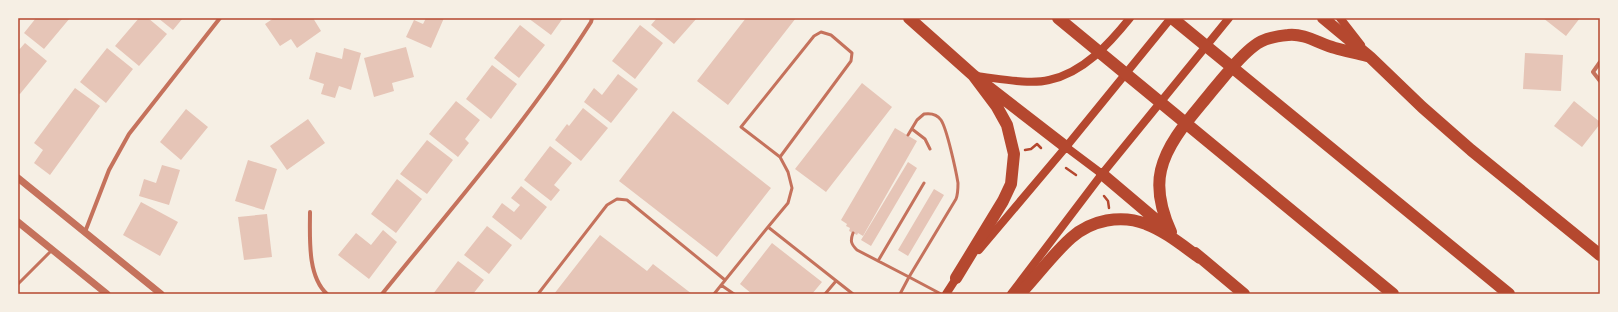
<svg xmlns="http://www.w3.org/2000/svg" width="1618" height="312" font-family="'Noto Sans',sans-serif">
	<rect width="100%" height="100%" fill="#f6efe4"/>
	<!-- building -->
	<path fill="#e6c5b7" d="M 36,18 L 70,18 L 44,49 L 24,33 Z
		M 139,18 L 148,18 L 167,34 L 139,66 L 115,46 Z
		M 158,18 L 183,18 L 173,30 Z
		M 274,18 L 313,18 L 321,31 L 297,48 L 291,39 L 280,46 L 265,24 Z
		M 426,18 L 444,18 L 431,48 L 406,37 L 414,20 L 423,24 Z
		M 528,18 L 563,18 L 551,35 Z
		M 657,18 L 697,18 L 674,44 L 651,25 Z
		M 746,18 L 796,18 L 728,105 L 697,81 Z
		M 1543,18 L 1580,18 L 1566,36 Z
		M 520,25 L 545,45 L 519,78 L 494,58 Z
		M 640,25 L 663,43 L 635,79 L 612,61 Z
		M 25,43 L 47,61 L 20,94 L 18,93 L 18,51 Z
		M 406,47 L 414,77 L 392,83 L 394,91 L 374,97 L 364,58 Z
		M 107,48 L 133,69 L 106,103 L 80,82 Z
		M 344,48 L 361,53 L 351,90 L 339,86 L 335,98 L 321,94 L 324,84 L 309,79 L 316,52 L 342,59 Z
		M 1525,53 L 1563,55 L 1561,91 L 1523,89 Z
		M 492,65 L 517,84 L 491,119 L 466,99 Z
		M 618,74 L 638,89 L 611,123 L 584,102 L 594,88 L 602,95 Z
		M 862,83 L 892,107 L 826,192 L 795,169 Z
		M 75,88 L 100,106 L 50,175 L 34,163 L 43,150 L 34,143 Z
		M 456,101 L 480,120 L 465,139 L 469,143 L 458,157 L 429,134 Z
		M 1574,101 L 1600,122 L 1600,124 L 1582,147 L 1554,126 Z
		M 583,108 L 608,128 L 581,161 L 555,140 L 567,124 L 569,126 Z
		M 186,109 L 208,127 L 181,160 L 160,142 Z
		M 673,111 L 771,188 L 717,257 L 619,181 Z
		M 308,119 L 325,143 L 287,170 L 270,146 Z
		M 895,128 L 917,141 L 863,236 L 858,233 L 857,235 L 849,231 L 850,228 L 846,226 L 847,224 L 841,220 Z
		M 427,140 L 453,160 L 427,194 L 400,174 Z
		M 550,146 L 572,163 L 554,185 L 560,190 L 551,201 L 524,180 Z
		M 248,160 L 277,169 L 264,210 L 235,201 Z
		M 908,162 L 917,168 L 871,246 L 861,240 Z
		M 162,165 L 180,170 L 169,205 L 139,196 L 144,179 L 156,183 Z
		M 397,179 L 422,199 L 396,233 L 371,214 Z
		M 521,186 L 547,207 L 521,240 L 492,217 L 502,203 L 514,212 L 520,205 L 511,198 Z
		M 934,189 L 944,195 L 908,256 L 898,250 Z
		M 141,202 L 178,222 L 160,256 L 123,235 Z
		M 267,214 L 272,257 L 244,260 L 238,217 Z
		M 487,226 L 512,245 L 489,274 L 464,255 Z
		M 383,230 L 397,242 L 369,279 L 338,255 L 356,233 L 371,245 Z
		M 600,235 L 647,271 L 653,264 L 692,294 L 554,294 Z
		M 772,243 L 822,282 L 812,294 L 752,294 L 740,284 Z
		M 458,261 L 484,280 L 473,294 L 433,294 Z"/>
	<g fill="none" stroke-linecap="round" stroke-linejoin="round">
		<!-- path -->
		<path stroke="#b5482f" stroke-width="2.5" d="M 1025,150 L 1031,149 L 1037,144 L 1041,148
			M 1066,168 L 1076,175
			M 1104,196 L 1108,201 L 1109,208"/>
		<!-- service -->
		<path stroke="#c5725c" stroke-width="3" d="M 912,129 L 925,139 L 930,149
			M 768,227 L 788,203 L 792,188 L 788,172 L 780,157 L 741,127 L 814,36 L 821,32 L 831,35 L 852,53 L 851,61 L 780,157
			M 853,233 C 850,241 851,244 857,250 L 909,277 L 956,199 C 958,194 958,189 958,183 C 956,171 947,129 941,120 C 937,114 931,113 924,114 L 917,120 L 908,135
			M 878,261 L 924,183
			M 18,284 L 52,250
			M 721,285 L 734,294
			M 538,294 L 607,205 L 617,199 L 627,200 L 725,280
			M 714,294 L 768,227 L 853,294
			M 825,294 L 836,281
			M 900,294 L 909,277 L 941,294"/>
		<!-- minor -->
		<path stroke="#c5725c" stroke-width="4" d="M 1600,62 L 1593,72 L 1600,81
			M 310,212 C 310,237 307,276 327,294
			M 85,232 L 109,170 L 129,134 L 220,18
			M 382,294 C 454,205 530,118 591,22 L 592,18"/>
		<!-- tertiary -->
		<path stroke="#c5725c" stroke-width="7" d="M 18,178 L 161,294
			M 18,222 L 107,294"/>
		<!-- secondary -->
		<path stroke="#b5482f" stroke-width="8" d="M 1340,18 L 1361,45
			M 975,76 C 996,78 1029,85 1049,80 C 1083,73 1109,44 1130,18
			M 1066,147 L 1102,174
			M 979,250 L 1066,147 L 1171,18
			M 946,294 L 959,274
			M 1011,294 L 1102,174 L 1229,18"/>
		<!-- motorway -->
		<path stroke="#b5482f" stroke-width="12" d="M 909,18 L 973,75 L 1066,147
			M 1058,18 L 1393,294
			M 1172,18 L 1509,294
			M 1323,18 L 1370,57 L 1422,107 L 1471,150 L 1600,255
			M 1102,174 L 1167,229
			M 1171,232 C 1162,212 1156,191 1161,170 C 1168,140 1193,115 1212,91 C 1225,76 1238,58 1254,46 C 1262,39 1277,36 1288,35 C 1304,33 1320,44 1335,48 C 1345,51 1356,53 1367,56
			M 1195,253 L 1244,294
			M 956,278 L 1003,201 L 1011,184 L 1014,154 L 1007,125 L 997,107 L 973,75
			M 1020,294 C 1037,276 1053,254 1071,238 C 1091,220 1121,214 1146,224 C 1165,231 1183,246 1200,258"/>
	</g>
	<!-- border -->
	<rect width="1618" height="312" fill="none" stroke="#f6efe4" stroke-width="38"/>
	<rect x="19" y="19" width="1580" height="274" fill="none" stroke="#b5482f" stroke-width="1.5"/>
</svg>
